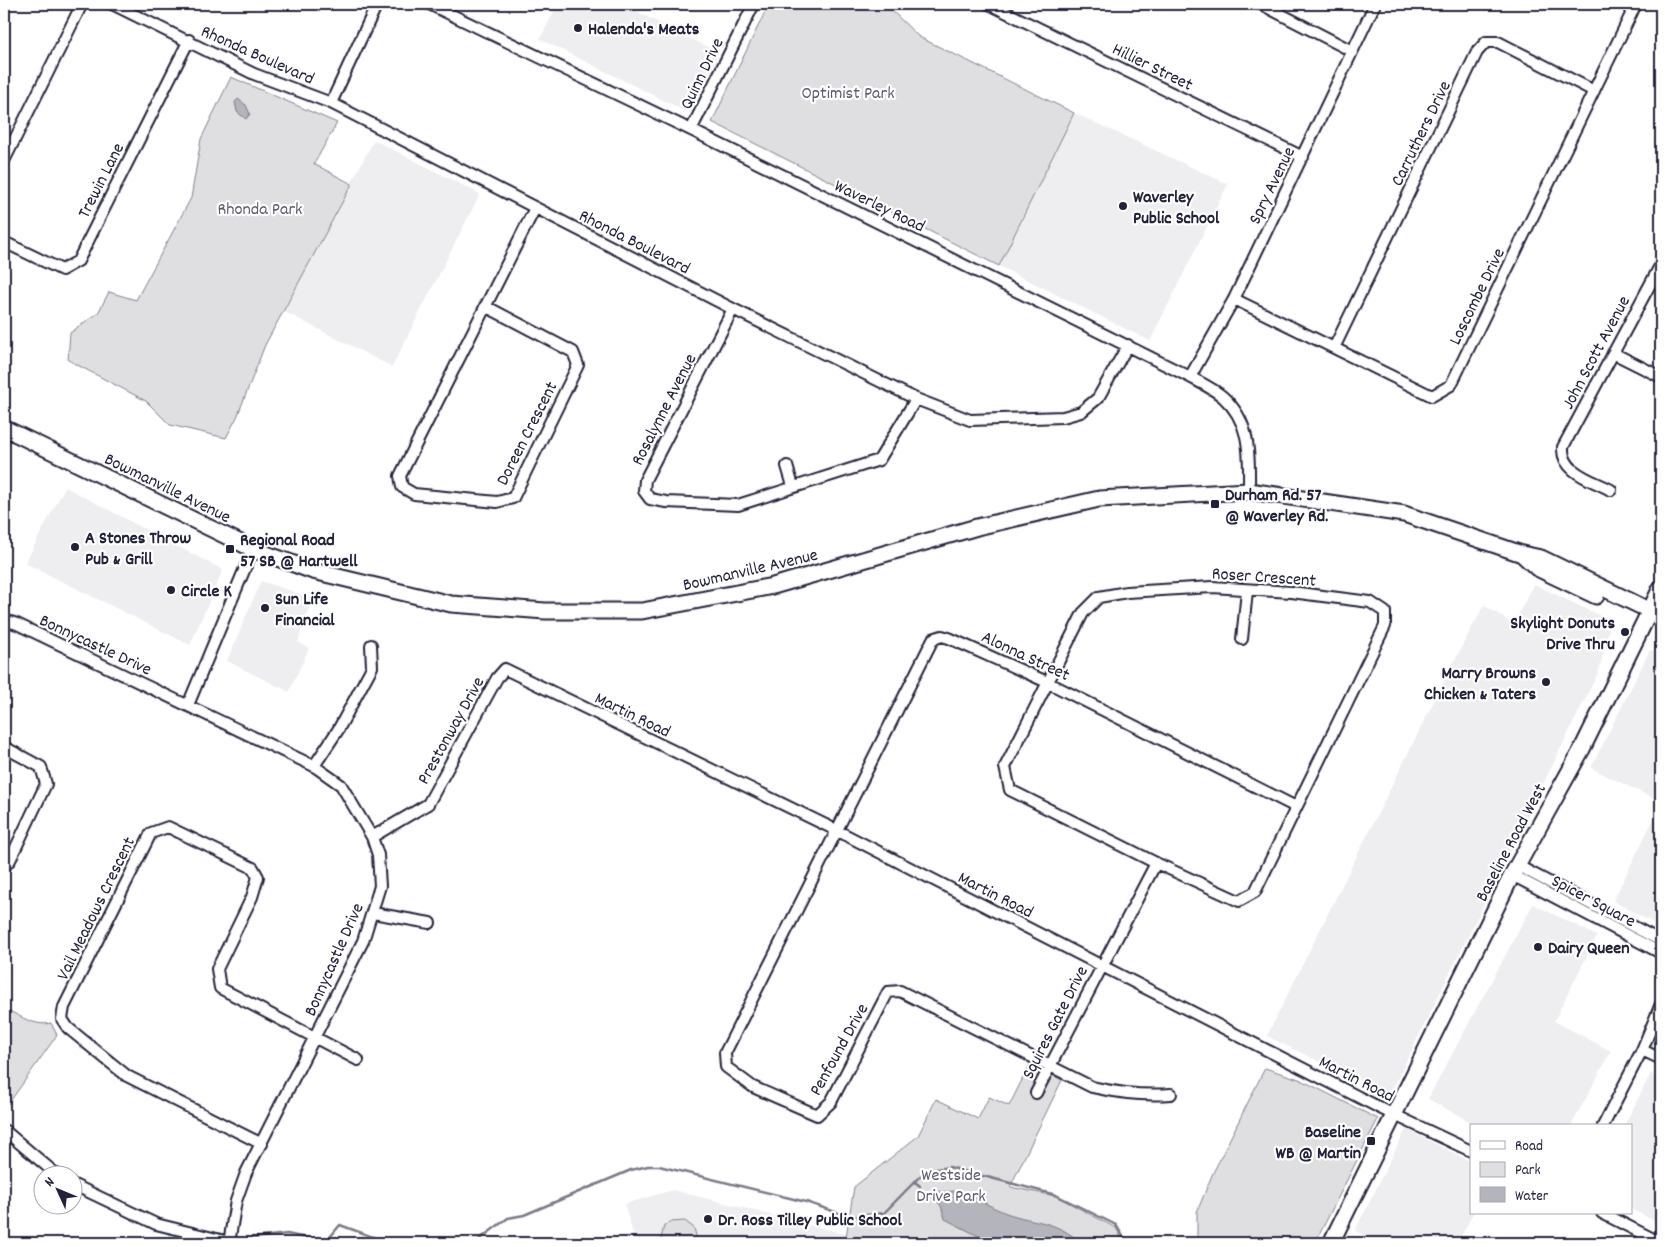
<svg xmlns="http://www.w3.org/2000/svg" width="1665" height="1247" font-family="Dekko,sans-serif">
	<rect width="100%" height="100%" fill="#fff"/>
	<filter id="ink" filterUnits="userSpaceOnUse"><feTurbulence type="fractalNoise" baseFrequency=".02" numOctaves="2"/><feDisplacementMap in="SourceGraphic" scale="10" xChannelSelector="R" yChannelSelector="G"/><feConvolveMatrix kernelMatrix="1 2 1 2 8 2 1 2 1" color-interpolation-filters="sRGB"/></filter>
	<g filter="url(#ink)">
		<!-- built -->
		<path fill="#eeeef1" d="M 558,4 L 621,4 L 718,52 L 687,112 L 540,39 Z
			M 1074,113 L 1228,184 L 1150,341 L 999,266 Z
			M 374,140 L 480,194 L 392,367 L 283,311 Z
			M 65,487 L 223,570 L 190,645 L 25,563 Z
			M 261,581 L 312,598 L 298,642 L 309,648 L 289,692 L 227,661 Z
			M 1534,584 L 1611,621 L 1599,671 L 1389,1096 L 1267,1036 L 1451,667 L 1484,605 L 1513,624 Z
			M 1650,650 L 1661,655 L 1661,802 L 1591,768 Z
			M 1661,804 L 1661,927 L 1613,901 Z
			M 1533,904 L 1597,936 L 1554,1021 L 1611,1051 L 1571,1126 L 1478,1126 L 1428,1099 Z
			M 1651,1073 L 1661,1079 L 1661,1224 L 1631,1209 L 1631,1126 L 1624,1126 Z
			M 1406,1129 L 1471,1162 L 1473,1213 L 1458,1243 L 1379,1243 L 1355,1231 Z
			M 673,1190 L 845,1234 L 845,1243 L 636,1243 L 624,1204 Z"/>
		<!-- green -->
		<path fill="#dfdfe2" stroke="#80808e" d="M 772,4 L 885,4 L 919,37 L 1074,113 L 999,266 L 712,122 L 764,14 Z
			M 231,77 L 337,123 L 314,164 L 352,184 L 265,345 L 237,417 L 226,438 L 170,425 L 146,401 L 68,360 L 70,333 L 98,313 L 109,292 L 136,300 L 191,198 L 201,139 Z
			M 4,1008 C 18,1015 35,1027 51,1023 L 57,1035 L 4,1110 Z
			M 1030,1064 L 1062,1080 L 1010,1187 L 1055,1196 L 1071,1204 L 1116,1228 L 1124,1243 L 845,1243 L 854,1187 L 918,1136 L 936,1099 L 978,1119 L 989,1097 L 1009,1106 Z
			M 1265,1068 L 1299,1079 L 1378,1119 L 1315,1243 L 1197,1243 L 1197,1212 L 1212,1175 Z
			M 685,1221 L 694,1228 L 698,1243 L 660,1243 L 664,1226 L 671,1222 Z"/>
		<!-- water -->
		<path fill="#b4b4bc" stroke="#7a7a88" d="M 238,99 L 246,105 L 250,114 L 246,119 L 237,112 L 235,102 Z
			M 959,1191 C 976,1197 990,1207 1006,1213 C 1035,1223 1056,1220 1081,1243 L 992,1243 L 945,1219 L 941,1206 L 933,1196 L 935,1192 Z"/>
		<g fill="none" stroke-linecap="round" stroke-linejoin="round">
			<!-- stream -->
			<path stroke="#7a7a88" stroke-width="2.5" d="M 915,1182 L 920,1186
				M 253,1238 L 287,1234 L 326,1242 L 340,1225 L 381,1240 L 416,1243
				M 461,1243 L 477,1241 L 508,1218 L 524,1215 L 631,1170 L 648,1166 L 659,1166 L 806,1202 L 850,1217 L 884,1213 L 925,1171 L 949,1167 L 1056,1195 L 1116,1225 L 1127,1243"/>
			<!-- street casing -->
			<g stroke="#22223b" stroke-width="14">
				<path id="street" d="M 112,4 L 254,74 L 331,103 L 733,309 L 916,399 L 970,420 L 1063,417 L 1081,412 L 1098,398 L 1128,345
					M 429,4 L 691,130 L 1190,377 C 1201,383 1214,389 1223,397 C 1252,423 1249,456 1249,491
					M 989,4 L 1303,157
					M 1261,4 L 1352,51
					M 331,103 L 377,4
					M 691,130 L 754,4
					M 4,161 L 82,4
					M 4,242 L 62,270 L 78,261 L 189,40
					M 1234,299 L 1432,396 L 1451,385 L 1636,4
					M 485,306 L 573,352 L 578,365 L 513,498 L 497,502 L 414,494 L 402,487 L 400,476 L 535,208
					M 733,309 L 645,480 L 644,491 L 650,499 L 666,502 L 738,505 L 879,460 L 916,399
					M 1334,348 L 1477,52 L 1486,42 L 1498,42 L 1594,91
					M 1613,353 L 1661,377
					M 1190,377 L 1234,299 L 1375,4
					M 787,466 L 793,486
					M 1611,490 C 1592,480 1561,472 1563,447 L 1661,264
					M 1212,587 L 1291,592 L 1370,602 L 1385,612 L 1385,626 L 1255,892 L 1239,901 L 1156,863 L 1010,790 L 1005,767 L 1083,613 L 1099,597 L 1127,592 Z
					M 4,620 L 17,624 L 314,766 L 341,785 L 372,837 L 378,855 L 380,886 L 363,941 L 246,1173 L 236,1201 L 229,1243
					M 1242,639 L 1247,591
					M 188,705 L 253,549
					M 4,747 L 41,767 L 46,784 L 10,860 L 4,867
					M 314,766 L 338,730 L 372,667 L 371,645
					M 372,837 L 428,804 L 497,678 L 505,669 L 838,831 L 1384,1110 L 1471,1151
					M 1518,866 L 1661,941
					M 1512,875 L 1661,953
					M 373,913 L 430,923
					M 1661,1004 L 1642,1050 L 1661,1059
					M 1036,1093 L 1156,863
					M 1171,1094 C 1143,1096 1118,1093 1092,1087 L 900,991 L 888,992 L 831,1102 L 817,1115 L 753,1087 L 726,1067 L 725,1053 L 933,639 L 942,636 L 949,638 L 1047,682 L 1296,807
					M 1603,1126 L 1642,1050
					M 4,1130 L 56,1174
					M 262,1144 L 127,1076 L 68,1028 L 62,1019 L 64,1007 L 151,833 L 168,827 L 253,868 L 258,877 L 252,897 L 217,969 L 220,988 L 358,1060
					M 72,1184 L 156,1224 L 229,1242
					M 1602,1213 L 1661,1243"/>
			</g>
			<!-- secondary casing -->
			<g stroke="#22223b" stroke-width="19">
				<path id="secondary" d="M 4,428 L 253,549 L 313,571 L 451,604 L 545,611 L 642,611 L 773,586 L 977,527 L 1099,499 L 1249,491 L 1404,514 L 1522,554 L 1541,558 L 1661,616
					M 1522,554 L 1537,568 L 1596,596
					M 1331,1243 L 1512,875 L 1582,749 L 1661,588"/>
			</g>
			<!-- street -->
			<use href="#street" stroke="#fff" stroke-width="10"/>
			<!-- secondary -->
			<use href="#secondary" stroke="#fff" stroke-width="15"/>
		</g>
	</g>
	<!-- markers -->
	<g fill="#22223b" stroke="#fff" stroke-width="2">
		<circle cx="578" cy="28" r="5"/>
		<circle cx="1123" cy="206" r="5"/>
		<rect x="1210" y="499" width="10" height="10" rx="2.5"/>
		<circle cx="75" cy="547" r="5"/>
		<rect x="225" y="544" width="10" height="10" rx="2.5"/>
		<circle cx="171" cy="590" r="5"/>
		<circle cx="265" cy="608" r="5"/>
		<circle cx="1625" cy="632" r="5"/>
		<circle cx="1546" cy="682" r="5"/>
		<circle cx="1538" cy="947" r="5"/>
		<rect x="1366" y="1136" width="10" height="10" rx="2.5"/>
		<circle cx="708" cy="1219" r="5"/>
	</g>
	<g text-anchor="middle" stroke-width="4.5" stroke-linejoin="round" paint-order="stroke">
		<!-- poi labels -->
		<g font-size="18" font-weight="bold" fill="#22223b" stroke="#fff" text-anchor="start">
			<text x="588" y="34">Halenda's Meats</text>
			<text x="1133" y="202">Waverley<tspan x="1133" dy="21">Public School</tspan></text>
			<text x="1225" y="500">Durham Rd. 57<tspan x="1225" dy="21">@ Waverley Rd.</tspan></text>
			<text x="85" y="543">A Stones Throw<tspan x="85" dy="21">Pub &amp; Grill</tspan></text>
			<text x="240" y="545">Regional Road<tspan x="240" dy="21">57 SB @ Hartwell</tspan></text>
			<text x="181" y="596">Circle K</text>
			<text x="275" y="604">Sun Life<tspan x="275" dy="21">Financial</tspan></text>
			<text x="1615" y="628" text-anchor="end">Skylight Donuts<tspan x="1615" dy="21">Drive Thru</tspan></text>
			<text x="1536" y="678" text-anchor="end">Marry Browns<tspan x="1536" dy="21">Chicken &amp; Taters</tspan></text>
			<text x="1548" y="953">Dairy Queen</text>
			<text x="1361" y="1137" text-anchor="end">Baseline<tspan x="1361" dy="21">WB @ Martin</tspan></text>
			<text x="718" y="1225">Dr. Ross Tilley Public School</text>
		</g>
		<!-- street labels -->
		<g font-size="18" fill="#22223b" stroke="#fff">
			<text transform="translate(258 54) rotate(24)" y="6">Rhonda Boulevard</text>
			<text transform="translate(1153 66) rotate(26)" y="6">Hillier Street</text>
			<text transform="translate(701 73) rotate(-64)" y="6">Quinn Drive</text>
			<text transform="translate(1420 133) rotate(-64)" y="6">Carruthers Drive</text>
			<text transform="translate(100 180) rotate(-63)" y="6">Trewin Lane</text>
			<text transform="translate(1271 185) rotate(-64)" y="6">Spry Avenue</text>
			<text transform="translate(880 205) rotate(26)" y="6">Waverley Road</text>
			<text transform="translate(635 241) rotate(27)" y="6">Rhonda Boulevard</text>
			<text transform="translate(1476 296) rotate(-64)" y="6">Loscombe Drive</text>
			<text transform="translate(1595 352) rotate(-62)" y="6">John Scott Avenue</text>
			<text transform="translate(663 409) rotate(-63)" y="6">Rosalynne Avenue</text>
			<text transform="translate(526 433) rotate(-63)" y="6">Doreen Crescent</text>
			<text transform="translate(168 487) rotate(26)" y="6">Bowmanville Avenue</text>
			<text transform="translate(750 569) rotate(-13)" y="6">Bowmanville Avenue</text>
			<text transform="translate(1264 576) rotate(4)" y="6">Roser Crescent</text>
			<text transform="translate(96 644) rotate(25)" y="6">Bonnycastle Drive</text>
			<text transform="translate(1026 655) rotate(25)" y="6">Alonna Street</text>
			<text transform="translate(633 714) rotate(26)" y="6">Martin Road</text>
			<text transform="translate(450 730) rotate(-61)" y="6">Prestonway Drive</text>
			<text transform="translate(1510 842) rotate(-62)" y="6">Baseline Road West</text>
			<text transform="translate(996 894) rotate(27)" y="6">Martin Road</text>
			<text transform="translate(1594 900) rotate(28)" y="6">Spicer Square</text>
			<text transform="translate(95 908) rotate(-64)" y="6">Vail Meadows Crescent</text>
			<text transform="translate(333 959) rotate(-66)" y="6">Bonnycastle Drive</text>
			<text transform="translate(1054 1022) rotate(-63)" y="6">Squires Gate Drive</text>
			<text transform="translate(838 1049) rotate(-61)" y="6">Penfound Drive</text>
			<text transform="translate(1357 1078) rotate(27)" y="6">Martin Road</text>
		</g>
		<!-- park labels -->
		<g font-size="18" fill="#5b5b6d" stroke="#fff">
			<text x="848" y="98">Optimist Park</text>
			<text x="260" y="214">Rhonda Park</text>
			<text x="951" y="1180">Westside<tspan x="951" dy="21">Drive Park</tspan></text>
		</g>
	</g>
	<!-- margin -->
	<rect width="1665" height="1247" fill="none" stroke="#fff" stroke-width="20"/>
	<rect x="10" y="10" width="1645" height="1227" fill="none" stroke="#22223b" stroke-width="2" filter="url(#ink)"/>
	<!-- legend -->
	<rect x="1470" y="1124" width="162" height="90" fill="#ffffff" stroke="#a7a7b1"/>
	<rect x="1480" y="1141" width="25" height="8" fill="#ffffff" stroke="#a7a7b1"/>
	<text x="1515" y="1150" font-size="15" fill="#22223b">Road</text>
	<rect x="1480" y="1162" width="25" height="15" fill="#dfdfe2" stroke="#a7a7b1"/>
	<text x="1515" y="1174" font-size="15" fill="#22223b">Park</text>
	<rect x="1480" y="1187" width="25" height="15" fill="#b4b4bc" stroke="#a7a7b1"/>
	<text x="1515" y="1200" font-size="15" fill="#22223b">Water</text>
	<!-- north arrow -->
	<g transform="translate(58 1190) rotate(314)"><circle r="24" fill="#ffffff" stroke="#a7a7b1"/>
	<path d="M0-4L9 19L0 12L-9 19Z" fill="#22223b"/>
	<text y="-8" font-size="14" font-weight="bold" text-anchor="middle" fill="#22223b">N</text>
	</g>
</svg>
